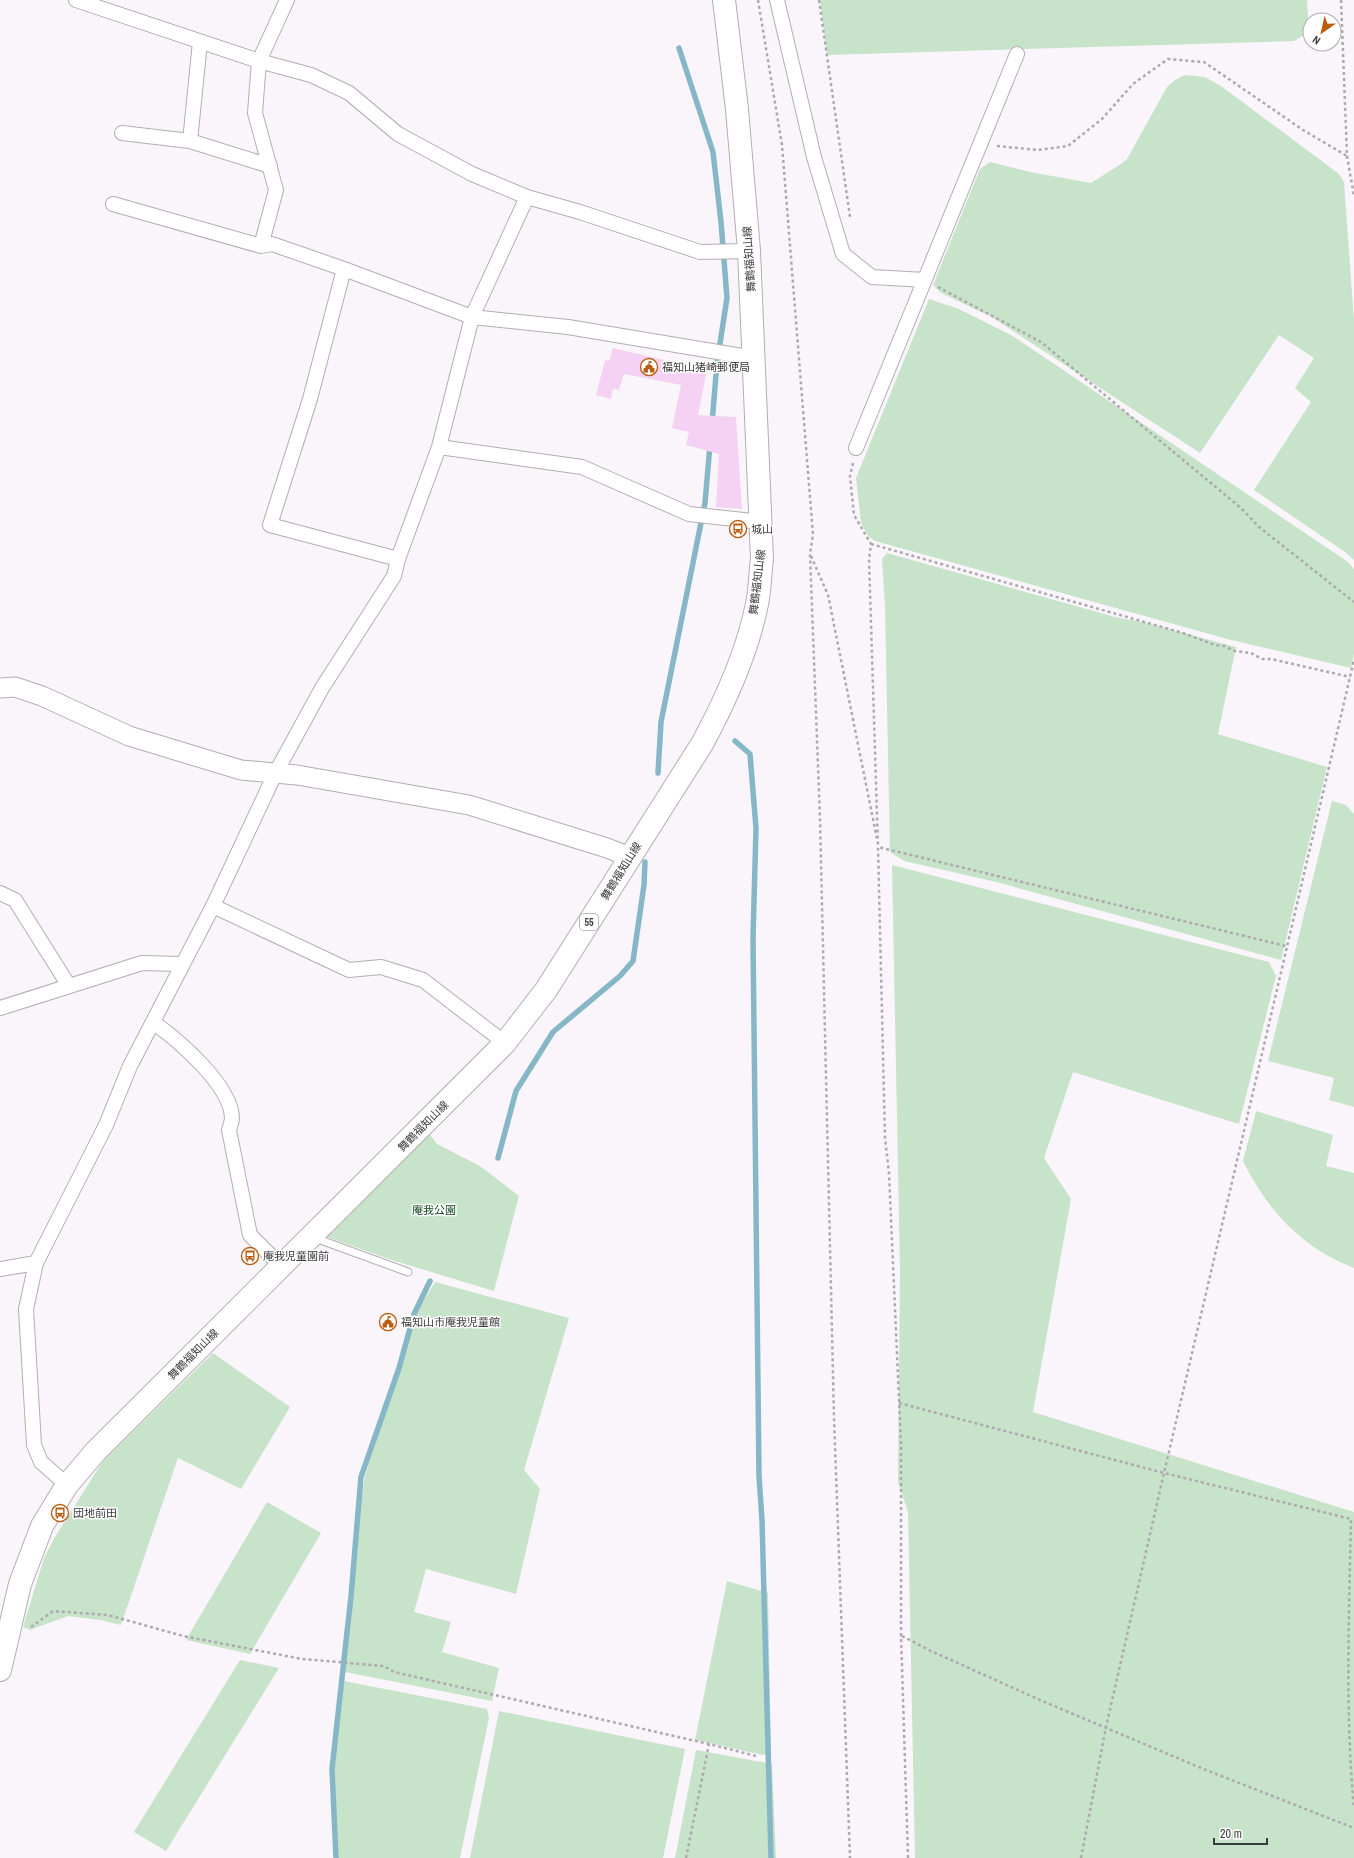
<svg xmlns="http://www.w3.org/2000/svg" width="1354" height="1858" font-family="'Archivo Narrow','Noto Sans JP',sans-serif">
	<rect width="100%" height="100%" fill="#faf5fa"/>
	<!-- green -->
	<path fill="#c7e3c9" d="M 820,0 L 1307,0 L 1309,32 L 1294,41 L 827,55 Z
		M 1185,75 L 1205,77 L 1221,86 L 1339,174 L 1344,182 L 1354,321 L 1354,560 L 1345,552 L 1254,490 L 1311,402 L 1295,388 L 1314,358 L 1279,335 L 1200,453 L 990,316 L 941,293 L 933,285 L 980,169 L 990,162 L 1030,172 L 1091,183 L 1121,164 L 1127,159 L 1167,87 L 1175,80 Z
		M 929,299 L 959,309 L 1011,335 L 1348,562 L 1354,569 L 1354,654 L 1351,668 L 1231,640 L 875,541 L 868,536 L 861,523 L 856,478 Z
		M 887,553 L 1115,617 L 1147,623 L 1236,647 L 1218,734 L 1327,767 L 1281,960 L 996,882 L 904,861 L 890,852 L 885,606 L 882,559 Z
		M 1332,801 L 1346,805 L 1354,814 L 1354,1107 L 1329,1100 L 1334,1078 L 1268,1061 Z
		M 892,865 L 1269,962 L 1276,976 L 1239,1124 L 1073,1072 L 1044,1158 L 1071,1199 L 1033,1412 L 1354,1512 L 1354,1858 L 915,1858 L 908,1512 L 898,1482 L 900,1269 Z
		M 1256,1111 L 1333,1135 L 1326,1166 L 1354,1173 L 1354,1268 C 1302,1248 1267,1210 1243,1161 Z
		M 426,1129 L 437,1144 L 480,1166 L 519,1196 L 494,1291 L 395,1261 L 324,1236 Z
		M 435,1282 L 569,1318 L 524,1470 L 540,1489 L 516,1594 L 426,1569 L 414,1612 L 451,1622 L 442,1652 L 499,1668 L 492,1701 L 345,1672 L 359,1517 L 365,1476 L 400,1368 L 415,1314 Z
		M 213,1353 L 290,1407 L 241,1489 L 178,1458 L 121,1625 L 100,1620 L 68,1616 L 30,1630 L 23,1627 L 44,1558 L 55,1537 L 103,1461 Z
		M 267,1502 L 321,1533 L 250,1654 L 186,1640 Z
		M 727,1581 L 768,1593 L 771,1753 L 763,1755 L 695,1740 Z
		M 240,1660 L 279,1668 L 166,1851 L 134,1832 Z
		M 344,1681 L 487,1709 L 489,1718 L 460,1858 L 335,1858 L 334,1768 Z
		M 499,1711 L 685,1749 L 663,1858 L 470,1858 Z
		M 696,1750 L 772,1764 L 776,1858 L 675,1858 Z"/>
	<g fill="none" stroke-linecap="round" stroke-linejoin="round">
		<!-- stream -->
		<path stroke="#85b7c7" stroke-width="5.5" d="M 679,48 L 713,152 L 721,222 L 727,298 L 717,363 L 712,423
			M 735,741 L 750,754 L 756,828 L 753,938 L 759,1476 L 762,1520 L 771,1858
			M 658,773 L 661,722 L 705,503 L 710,445
			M 498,1158 L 516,1091 L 553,1032 L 620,976 L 633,961 L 644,885 L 645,862
			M 336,1858 L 332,1769 L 351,1596 L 361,1477 L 399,1368 L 414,1314 L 430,1281"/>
	</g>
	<!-- building -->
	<path fill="#f5d2f3" d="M 613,348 L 707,370 L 698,415 L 736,417 L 742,509 L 716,507 L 719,454 L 686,445 L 689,432 L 672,428 L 681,385 L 624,374 L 619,390 L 613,389 L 611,399 L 596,395 L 605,360 L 609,361 Z"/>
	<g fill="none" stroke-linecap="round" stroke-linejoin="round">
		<!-- lane casing -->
		<g stroke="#b2aeb2" stroke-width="9">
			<path id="lane" d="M 315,1238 L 408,1272"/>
		</g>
		<!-- street casing -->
		<g stroke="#b2aeb2" stroke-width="16">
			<path id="street" d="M 76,0 L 259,61 L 311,75 L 349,93 L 398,134 L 472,174 L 527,197 L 580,212 L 700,252 L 749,251
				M 777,0 L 814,157 L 843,254 L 872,277 L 925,280
				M 200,42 L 190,141 L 270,166
				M 122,133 L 190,141
				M 113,204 L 261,246 L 272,244 L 344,269 L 472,317 L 568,327 L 754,358
				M 261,246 L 276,190 L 255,113 L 259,61 L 287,0
				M 344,269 L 310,399 L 270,525 L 398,559
				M 439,447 L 582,467 L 689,514 L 761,522
				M 856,448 L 1017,54
				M 0,893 L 15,900 L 69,986
				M 213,906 L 349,970 L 381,967 L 423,980 L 505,1043
				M 0,1008 L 142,963 L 182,964
				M 153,1022 C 178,1040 231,1085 232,1118 C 232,1122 230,1126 229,1130 L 250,1235 L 282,1267
				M 0,1269 L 36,1263
				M 67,1485 L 41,1462 L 34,1445 L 26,1309 L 36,1263 L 106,1125 L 130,1066 L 213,906 L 275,774 L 322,688 L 394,576 L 398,559 L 439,447 L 472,317 L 527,197"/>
		</g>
		<!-- secondary casing -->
		<g stroke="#b2aeb2" stroke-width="21">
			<path id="secondary" d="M 0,688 L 15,687 L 42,696 L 129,736 L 241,770 L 297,775 L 469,805 L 607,848 L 630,857"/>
		</g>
		<!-- primary casing -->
		<g stroke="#b2aeb2" stroke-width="24">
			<path id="primary" d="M 0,1670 L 20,1584 L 42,1526 L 67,1485 L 96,1451 L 505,1043 L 546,990 L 702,744 C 726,700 747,654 757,604 C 760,590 760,574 762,559 L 749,251 L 737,109 L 724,0"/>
		</g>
		<!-- path -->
		<path stroke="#ada9ad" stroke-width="2.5" stroke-dasharray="3 3" stroke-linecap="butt" d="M 758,0 L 782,145 L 813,535 L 810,554 L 820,819 L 834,1418 L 850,1858
			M 819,0 L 850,217
			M 1341,0 L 1347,156 L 1354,196
			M 997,146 L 1038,150 L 1068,146 L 1102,119 L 1133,84 L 1168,59 L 1204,62 L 1303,130 L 1347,156
			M 938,287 L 1041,342 L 1241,508 L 1259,527 L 1354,602
			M 853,463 L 850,476 L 854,515 L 871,544 L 869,559 L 878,847
			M 871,544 L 1183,633 L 1215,645 L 1224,646 L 1235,651 L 1251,653 L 1262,659 L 1271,659 L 1350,677
			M 811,556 L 828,595 L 877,839
			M 899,1403 L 1164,1473 L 1351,1519 C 1349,1614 1345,1713 1354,1808
			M 31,1627 L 53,1611 L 108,1615 L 183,1636 L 302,1659 L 384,1666 L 394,1672 L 709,1744 L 756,1756
			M 902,1636 L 931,1651 L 1040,1700 L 1206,1770 L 1354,1828
			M 686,1858 L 709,1744
			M 908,1858 L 901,1635 L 901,1444 L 889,1173 L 885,1138 L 878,847 L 1286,946
			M 1081,1858 L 1106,1727 L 1164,1473 L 1354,660"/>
		<!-- lane -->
		<use href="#lane" stroke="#fff" stroke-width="7"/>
		<!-- street -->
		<use href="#street" stroke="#fff" stroke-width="14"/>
		<!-- secondary -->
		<use href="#secondary" stroke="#fff" stroke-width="19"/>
		<!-- primary -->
		<use href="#primary" stroke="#fff" stroke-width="22"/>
	</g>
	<!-- icons -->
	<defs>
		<g id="civic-ring" transform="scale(0.9)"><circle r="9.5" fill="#fff" stroke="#ba5c11" stroke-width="1.5"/><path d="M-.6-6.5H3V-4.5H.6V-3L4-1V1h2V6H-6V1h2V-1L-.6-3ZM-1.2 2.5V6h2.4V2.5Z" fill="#ba5c11"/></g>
		<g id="bus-ring" transform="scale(0.9)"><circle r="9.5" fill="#fff" stroke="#ba5c11" stroke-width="1.5"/><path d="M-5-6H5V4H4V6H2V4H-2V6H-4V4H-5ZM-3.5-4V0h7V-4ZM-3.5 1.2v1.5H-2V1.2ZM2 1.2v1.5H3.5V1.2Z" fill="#ba5c11"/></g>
	</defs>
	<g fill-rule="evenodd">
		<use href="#civic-ring" x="649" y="367"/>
		<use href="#bus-ring" x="738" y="529"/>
		<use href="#bus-ring" x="250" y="1256"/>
		<use href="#civic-ring" x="388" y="1322"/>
		<use href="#bus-ring" x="60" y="1513"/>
	</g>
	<g text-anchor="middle" stroke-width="3" stroke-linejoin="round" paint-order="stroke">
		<!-- shield labels -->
		<rect fill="#fff" stroke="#777677" stroke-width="1" x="580" y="914" width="18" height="16" rx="3"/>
		<g font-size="10" font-weight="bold" fill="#3d3b3d">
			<text x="589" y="926">55</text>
		</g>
		<!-- street labels -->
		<g font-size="11" fill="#3d3b3d" stroke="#fff">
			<text transform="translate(749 259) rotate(-94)" y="4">舞鶴福知山線</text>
			<text transform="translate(757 582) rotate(-83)" y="4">舞鶴福知山線</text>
			<text transform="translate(621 871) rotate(-58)" y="4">舞鶴福知山線</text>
			<text transform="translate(423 1126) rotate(-45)" y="4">舞鶴福知山線</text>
			<text transform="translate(193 1354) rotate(-45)" y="4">舞鶴福知山線</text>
		</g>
		<!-- poi labels -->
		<g font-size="11" fill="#3d3b3d" stroke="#fff" text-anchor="start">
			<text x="662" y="371">福知山猪崎郵便局</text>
			<text x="751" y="533">城山</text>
			<text x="263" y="1260">庵我児童園前</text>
			<text x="401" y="1326">福知山市庵我児童館</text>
			<text x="73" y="1517">団地前田</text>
		</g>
		<!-- park labels -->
		<g font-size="11" fill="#11461d" stroke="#fff">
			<text x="434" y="1214">庵我公園</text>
		</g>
	</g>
	<!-- north arrow -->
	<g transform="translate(1322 32) rotate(214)"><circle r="19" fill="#ffffff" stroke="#b1b1b1"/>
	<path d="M0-3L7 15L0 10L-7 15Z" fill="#ba5c11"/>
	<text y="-6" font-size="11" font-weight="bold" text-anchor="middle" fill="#3d3b3d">N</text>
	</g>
	<!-- scale -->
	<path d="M1214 1838v6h53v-6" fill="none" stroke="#3d3b3d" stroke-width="2"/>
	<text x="1220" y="1838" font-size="12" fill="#3d3b3d" stroke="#ffffff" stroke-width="3" paint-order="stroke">20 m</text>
</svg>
